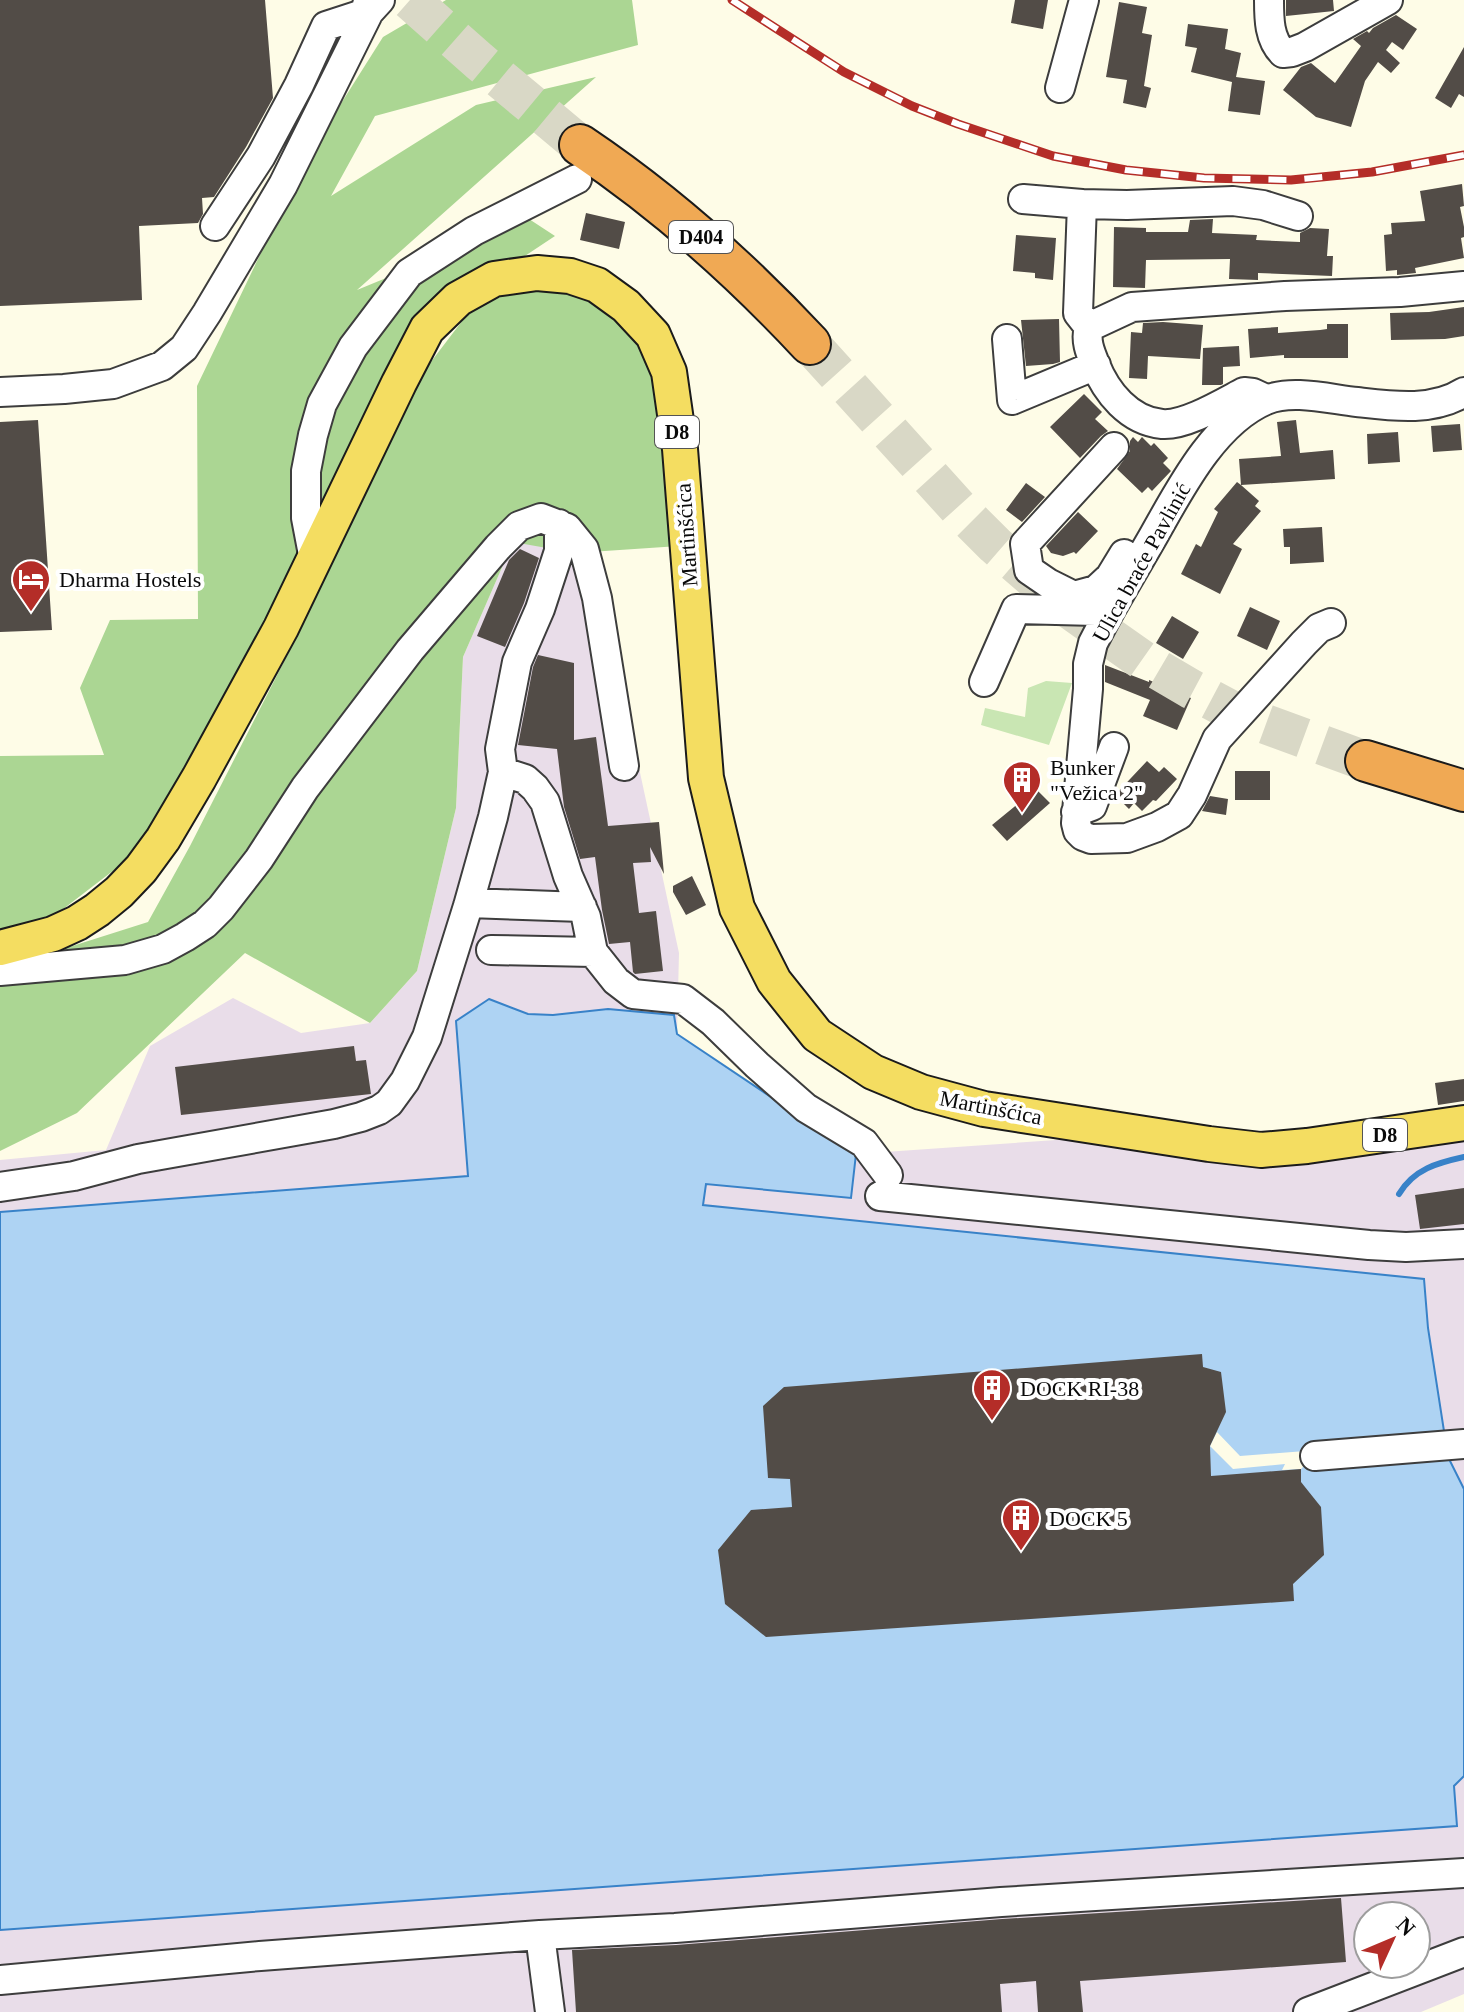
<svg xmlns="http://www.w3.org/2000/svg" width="1464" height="2012" font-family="'Times New Roman',serif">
	<rect width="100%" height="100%" fill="#fefce7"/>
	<!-- industrial -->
	<path fill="#e9dde9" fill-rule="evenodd" d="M 513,542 L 557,546 L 575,553 L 616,644 L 639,768 L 679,953 L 677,1034 L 553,1015 L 527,1014 L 489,999 L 469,1176 L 0,1212 L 0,1160 L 106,1150 L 150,1046 L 233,998 L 301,1033 L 370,1023 L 417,971 L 456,808 L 463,657 Z
		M 1099,1137 L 1464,1139 L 1464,1489 L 1448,1457 L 1428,1328 L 1424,1279 L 702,1205 L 706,1184 L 850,1198 L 856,1154 Z
		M 1464,1776 L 1464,1994 L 1421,2012 L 0,2012 L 0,1930 L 1457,1826 L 1454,1785 ZM 1368,1916 L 1416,1916 L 1416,1964 L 1368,1964 Z"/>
	<!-- green -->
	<path fill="#c9e6b3" d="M 1046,681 L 1072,683 L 1049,745 L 981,725 L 985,708 L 1025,717 L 1028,688 Z"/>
	<!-- forest -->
	<path fill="#abd693" d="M 446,0 L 632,0 L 638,45 L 375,116 L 331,196 L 476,105 L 596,77 L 357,290 L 529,219 L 555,236 L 409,333 L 304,556 L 144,847 L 41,926 L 0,931 L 0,756 L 104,755 L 80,688 L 110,620 L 198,619 L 197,386 L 306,159 L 383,37 Z
		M 559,288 L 600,302 L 653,350 L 679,546 L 575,553 L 513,542 L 463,657 L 456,808 L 417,971 L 370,1023 L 245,953 L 77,1113 L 0,1151 L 0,969 L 148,922 L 190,846 L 294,642 L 427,367 L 469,312 L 488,295 Z"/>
	<!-- water -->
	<path fill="#aed3f3" stroke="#3882c8" stroke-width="2" d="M 489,999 L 528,1014 L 553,1015 L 608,1009 L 674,1015 L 677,1034 L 856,1154 L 851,1198 L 706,1184 L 703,1205 L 1424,1279 L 1428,1328 L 1448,1457 L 1464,1489 L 1464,1776 L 1454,1786 L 1457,1826 L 0,1930 L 0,1212 L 468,1176 L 456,1021 Z"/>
	<!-- pier -->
	<path fill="#fefce7" d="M 1217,1432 L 1240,1456 L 1446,1440 L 1307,1463 L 1301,1469 L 1282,1470 L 1285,1464 L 1233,1469 L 1210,1446 Z"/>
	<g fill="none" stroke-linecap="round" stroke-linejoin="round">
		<!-- stream -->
		<path stroke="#3882c8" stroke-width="6" d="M 1399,1194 C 1414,1169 1437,1163 1464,1157"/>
	</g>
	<!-- building -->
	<path fill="#524c47" d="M 0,0 L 265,0 L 273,98 L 246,147 L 214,197 L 202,198 L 203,214 L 198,223 L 139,226 L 142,300 L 0,306 Z
		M 1015,0 L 1048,0 L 1043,29 L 1011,23 Z
		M 1286,0 L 1333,0 L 1334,11 L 1286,16 Z
		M 1119,2 L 1147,7 L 1142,33 L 1152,35 L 1144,86 L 1151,88 L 1146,108 L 1123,103 L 1127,80 L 1106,77 Z
		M 1396,15 L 1417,29 L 1403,50 L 1392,42 L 1386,50 L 1400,63 L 1391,73 L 1378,62 L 1365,81 L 1351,127 L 1316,117 L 1283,90 L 1301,67 L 1311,63 L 1335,83 L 1361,46 L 1353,39 L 1367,31 L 1369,33 L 1373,28 Z
		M 1188,24 L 1228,29 L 1225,49 L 1241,53 L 1236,77 L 1265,81 L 1260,115 L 1228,111 L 1232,82 L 1191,72 L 1197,48 L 1185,46 Z
		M 1464,47 L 1464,97 L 1459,94 L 1451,108 L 1435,98 Z
		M 1462,184 L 1464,206 L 1460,207 L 1464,227 L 1464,237 L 1461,238 L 1464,258 L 1415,268 L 1416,273 L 1397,275 L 1397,270 L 1386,271 L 1384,235 L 1392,234 L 1391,223 L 1425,221 L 1420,191 Z
		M 586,213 L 625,222 L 619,249 L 580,240 Z
		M 1213,219 L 1212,233 L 1257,235 L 1256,240 L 1300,242 L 1300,233 L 1310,228 L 1329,229 L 1327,256 L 1333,256 L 1332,276 L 1258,273 L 1258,280 L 1229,279 L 1230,259 L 1146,260 L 1145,288 L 1113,287 L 1114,227 L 1146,228 L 1146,232 L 1188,232 L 1190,220 Z
		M 1016,235 L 1056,238 L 1053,280 L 1035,278 L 1035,273 L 1013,271 Z
		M 1464,307 L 1464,336 L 1445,339 L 1391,340 L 1390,313 L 1429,312 Z
		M 1059,319 L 1060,362 L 1053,364 L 1026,366 L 1021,320 Z
		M 1163,322 L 1203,325 L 1200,359 L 1148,356 L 1147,379 L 1129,378 L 1131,332 L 1142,333 L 1143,323 Z
		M 1327,324 L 1348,324 L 1348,358 L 1284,358 L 1284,355 L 1250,358 L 1248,329 L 1278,327 L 1278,333 L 1320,330 L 1327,329 Z
		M 1239,346 L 1240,366 L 1223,367 L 1223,384 L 1221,385 L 1202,385 L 1203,348 Z
		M 1084,394 L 1102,412 L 1095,419 L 1108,431 L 1101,436 L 1080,458 L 1050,427 Z
		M 38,420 L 52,630 L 0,632 L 0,422 Z
		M 1296,420 L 1300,453 L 1333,450 L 1335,479 L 1241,485 L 1259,501 L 1255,506 L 1261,511 L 1233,544 L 1242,549 L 1220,594 L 1181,574 L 1196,544 L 1201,547 L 1218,512 L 1214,509 L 1237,482 L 1241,485 L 1239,459 L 1281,456 L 1277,422 Z
		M 1460,424 L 1462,450 L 1433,452 L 1431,426 Z
		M 1398,432 L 1400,462 L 1368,464 L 1367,434 Z
		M 1133,437 L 1138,442 L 1142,437 L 1151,446 L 1154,443 L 1168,458 L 1163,463 L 1171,471 L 1152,491 L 1148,487 L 1142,493 L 1117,469 L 1130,451 L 1130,441 Z
		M 1026,483 L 1045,497 L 1022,522 L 1006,510 Z
		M 1078,512 L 1098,531 L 1076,554 L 1074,552 L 1063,556 L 1051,553 L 1046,546 Z
		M 1322,527 L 1324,562 L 1290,564 L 1290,547 L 1284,547 L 1283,529 Z
		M 520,549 L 539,558 L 524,603 L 505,647 L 477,636 L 509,560 Z
		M 1250,607 L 1280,621 L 1267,650 L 1237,636 Z
		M 1172,616 L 1199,632 L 1183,659 L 1156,643 Z
		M 538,655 L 574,663 L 574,740 L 596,737 L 608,826 L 659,822 L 664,874 L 650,847 L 651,862 L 633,863 L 639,913 L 656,911 L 663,971 L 635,974 L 633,972 L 630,942 L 609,944 L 602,910 L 595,857 L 580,859 L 564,807 L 557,749 L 518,745 L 533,667 Z
		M 1105,665 L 1149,682 L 1149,680 L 1191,698 L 1177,730 L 1143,716 L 1150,700 L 1105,682 Z
		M 1147,761 L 1159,772 L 1164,767 L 1177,779 L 1156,801 L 1153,800 L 1142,811 L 1134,803 L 1129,809 L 1115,795 Z
		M 1235,771 L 1270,771 L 1270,800 L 1235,800 Z
		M 1036,789 L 1050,803 L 1007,841 L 992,825 Z
		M 1210,796 L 1228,799 L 1226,815 L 1202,811 Z
		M 692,876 L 706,905 L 686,915 L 673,892 L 673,886 Z
		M 354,1046 L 356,1061 L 366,1060 L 371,1094 L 181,1115 L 175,1067 Z
		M 1464,1079 L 1464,1101 L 1438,1105 L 1435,1083 Z
		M 1464,1188 L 1464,1224 L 1420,1229 L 1415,1195 Z
		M 1202,1354 L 1203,1367 L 1221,1372 L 1226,1412 L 1210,1446 L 1211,1476 L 1301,1469 L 1301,1482 L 1321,1507 L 1324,1555 L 1293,1584 L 1294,1601 L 766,1637 L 725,1604 L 718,1550 L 751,1510 L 792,1507 L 790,1479 L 768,1478 L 763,1406 L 784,1387 Z
		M 1341,1898 L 1346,1962 L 1080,1981 L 1083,2012 L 1038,2012 L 1036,1981 L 1000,1984 L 1002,2012 L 576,2012 L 572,1950 L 676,1945 L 1002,1919 Z"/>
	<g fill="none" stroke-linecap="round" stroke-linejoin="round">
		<!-- highway-tunnel -->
		<path stroke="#d9d8c6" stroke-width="40" stroke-dasharray="40 20" stroke-linecap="butt" d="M 410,0 L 479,61 L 580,145
			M 810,344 L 962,512 L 995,545 L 1064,605 L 1145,662 L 1191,689 L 1238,714 L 1366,761"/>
		<!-- minor casing -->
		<g stroke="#3d3d3d" stroke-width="32">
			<path id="minor" d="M 1269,0 C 1269,19 1269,39 1283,53 L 1292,52 L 1305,47 L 1388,0
				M 1060,88 L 1084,0
				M 1023,199 L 1082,204 L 1078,313 L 1089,327
				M 1082,204 L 1127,205 L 1233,201 L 1263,205 L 1298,216
				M 215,226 L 261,156 L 299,85 L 326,26 L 369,12 L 367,5
				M 1007,339 L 1012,400 L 1096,365
				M 0,392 L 64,389 L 113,384 L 162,366 L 184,348 L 207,313 L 283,185 L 369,12 L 380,0
				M 1266,399 L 1253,393 L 1244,392 C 1223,403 1185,426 1162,424 C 1129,421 1106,392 1095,364 C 1090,352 1085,340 1089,327 L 1132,307 L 1285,296 L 1400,292 L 1464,286
				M 1114,447 L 1025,544 L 1029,570 L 1048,583 L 1074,596 L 1096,590 L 1110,577 L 1124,554
				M 314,560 L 306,518 L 306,471 L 313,435 L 322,404 L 353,347 L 409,273 L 474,231 L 577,179
				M 1331,623 L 1319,628 L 1304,643 L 1217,739 L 1192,795 L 1179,815 L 1157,827 L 1127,838 L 1091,839 L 1083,836 L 1078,831 L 1076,823 L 1088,689 L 1088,664 L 1093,643 L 1105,620 C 1121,591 1138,563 1154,535 C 1180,489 1214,422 1266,400 C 1292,389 1329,399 1357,402 C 1392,406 1433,412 1464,392
				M 984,682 L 1016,609 L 1096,611
				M 503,772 L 525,779 L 535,788 L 545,802 L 568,876 L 586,917 L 593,952 L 616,981 L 633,994 L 683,999 L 713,1022 L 757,1065 L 806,1108 L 864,1143 L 888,1175
				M 1076,812 L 1092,806 L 1114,747
				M 469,903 L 582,907
				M 491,950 L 593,952
				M 0,971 L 125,960 L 163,949 L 185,937 L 205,924 L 221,908 L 259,859 L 305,788 L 410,650 L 498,547 L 519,526 L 541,518 L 567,528 L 584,549 L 597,598 L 624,766
				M 0,1187 L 74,1176 L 138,1159 L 334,1124 L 361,1117 L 379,1110 L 389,1103 L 405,1081 L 427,1037 L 468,906 L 493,817 L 503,772 L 500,749 L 517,662 L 540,609 L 559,551 L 559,524
				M 880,1196 L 1369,1245 L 1406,1247 L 1464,1244
				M 1315,1456 L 1464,1444
				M 540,1935 L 675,1928 L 1001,1902 L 1464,1873
				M 0,1980 L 260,1956 L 540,1935 L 550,2012
				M 1308,2012 L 1464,1952"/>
		</g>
		<!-- major casing -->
		<g stroke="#1b1b1b" stroke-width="38">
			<path id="major" d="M 0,948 L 53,934 L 77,923 L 97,910 L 119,892 L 141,869 L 163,839 L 199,778 L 281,628 L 399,383 L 427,329 L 458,299 L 494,279 L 537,273 L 570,276 L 597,285 L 626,306 L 653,335 L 669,372 L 680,449 L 706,778 L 737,908 L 774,981 L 817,1035 L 873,1072 L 921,1092 L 984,1109 L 1209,1144 L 1261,1150 L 1307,1146 L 1464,1123"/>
		</g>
		<!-- highway casing -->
		<g stroke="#1b1b1b" stroke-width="44">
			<path id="highway" d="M 580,145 C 665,202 740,269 810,344
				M 1366,761 L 1464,791"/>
		</g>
		<!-- minor -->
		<use href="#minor" stroke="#fff" stroke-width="28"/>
		<!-- major -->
		<use href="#major" stroke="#f4dd61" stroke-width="34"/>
		<!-- highway -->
		<use href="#highway" stroke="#f0a954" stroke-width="40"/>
		<!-- rail casing -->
		<g stroke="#b42d28" stroke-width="9">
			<path id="rail" d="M 732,0 L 844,72 L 912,106 L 958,124 L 1053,156 L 1126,170 L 1204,178 L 1291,180 L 1372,172 L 1464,155"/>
		</g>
		<!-- rail -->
		<use href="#rail" stroke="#fff" stroke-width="6" stroke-dasharray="18" stroke-linecap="butt"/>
	</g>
	<!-- icons -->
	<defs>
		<g id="hotel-pin" transform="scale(2)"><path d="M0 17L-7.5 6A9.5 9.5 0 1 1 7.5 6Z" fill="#b42d28" stroke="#fff"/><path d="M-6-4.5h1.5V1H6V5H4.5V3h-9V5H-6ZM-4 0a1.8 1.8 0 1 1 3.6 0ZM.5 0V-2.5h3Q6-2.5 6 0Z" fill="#fff"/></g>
		<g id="building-pin" transform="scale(2)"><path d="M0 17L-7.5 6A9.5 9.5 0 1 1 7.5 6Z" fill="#b42d28" stroke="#fff"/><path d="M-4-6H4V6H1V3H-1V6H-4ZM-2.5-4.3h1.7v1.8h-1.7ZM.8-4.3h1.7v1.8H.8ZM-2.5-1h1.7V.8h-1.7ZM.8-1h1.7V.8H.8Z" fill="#fff"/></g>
	</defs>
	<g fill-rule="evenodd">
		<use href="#hotel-pin" x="31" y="579"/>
		<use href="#building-pin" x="1022" y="780"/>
		<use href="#building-pin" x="992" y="1388"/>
		<use href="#building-pin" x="1021" y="1518"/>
	</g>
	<g text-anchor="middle" stroke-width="8" stroke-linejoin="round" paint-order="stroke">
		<!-- shield labels -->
		<g fill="#fff" stroke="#545454" stroke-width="2">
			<rect x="669" y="221" width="64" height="32" rx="6"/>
			<rect x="655" y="416" width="44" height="32" rx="6"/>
			<rect x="1363" y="1119" width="44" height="32" rx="6"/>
		</g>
		<g font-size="20" font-weight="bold" fill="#0a0a0a">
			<text x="701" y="244">D404</text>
			<text x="677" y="439">D8</text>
			<text x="1385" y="1142">D8</text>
		</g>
		<!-- street labels -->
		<g font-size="22" fill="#0a0a0a" stroke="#fff">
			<text transform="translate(686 535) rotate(-94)" y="8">Martinšćica</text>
			<text transform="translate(1141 562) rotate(-61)" y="8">Ulica braće Pavlinić</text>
			<text transform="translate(991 1107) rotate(11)" y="8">Martinšćica</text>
		</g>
		<!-- poi labels -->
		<g font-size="22" fill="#0a0a0a" stroke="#fff" text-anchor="start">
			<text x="59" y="587">Dharma Hostels</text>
			<text x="1050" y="775">Bunker<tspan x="1050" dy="25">"Vežica 2"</tspan></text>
			<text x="1020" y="1396">DOCK RI-38</text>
			<text x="1049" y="1526">DOCK 5</text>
		</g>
	</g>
	<!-- north arrow -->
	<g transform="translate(1392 1940) rotate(46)"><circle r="38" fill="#ffffff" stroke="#9d9d9d" stroke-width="2"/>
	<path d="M0-6L14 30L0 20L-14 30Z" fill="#b42d28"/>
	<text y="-12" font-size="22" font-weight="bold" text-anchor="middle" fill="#0a0a0a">N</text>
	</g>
</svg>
